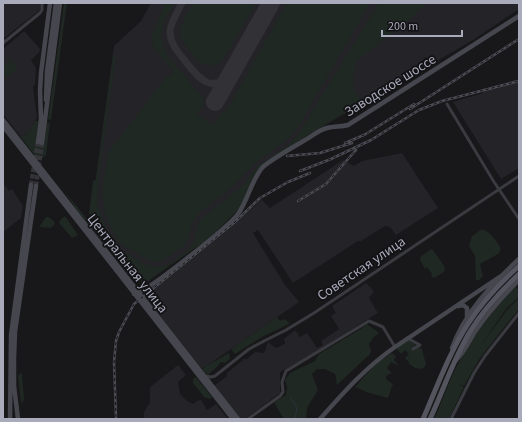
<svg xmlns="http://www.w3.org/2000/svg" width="522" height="422" font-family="'Source Sans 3',sans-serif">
	<rect width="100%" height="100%" fill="#181719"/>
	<!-- built -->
	<path fill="#242327" d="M 3,3 L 40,3 L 41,7 L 40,10 L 3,39 Z
		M 151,3 L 519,3 L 519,9 L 473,40 L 432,64 L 426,57 L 401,79 L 367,101 L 278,152 L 203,240 L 149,281 L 136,282 L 126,272 L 112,254 L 112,245 L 92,205 L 114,46 L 141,21 Z
		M 23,32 L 25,32 L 40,49 L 39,53 L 31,60 L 36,68 L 35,84 L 33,87 L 37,118 L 28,133 L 20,136 L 3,114 L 3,49 Z
		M 519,79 L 519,168 L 501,179 L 453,102 L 483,93 L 483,89 Z
		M 402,153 L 438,208 L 396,235 L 390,227 L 385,226 L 361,241 L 358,241 L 293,283 L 258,230 L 253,233 L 285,285 L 299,302 L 202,369 L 145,298 L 146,296 L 235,224 L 261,200 L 262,200 L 270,208 L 343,160 L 354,166 L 362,161 Z
		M 3,183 L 9,191 L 12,189 L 23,206 L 21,218 L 3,232 Z
		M 366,283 L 373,290 L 374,293 L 370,296 L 369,298 L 378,313 L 311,355 L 290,368 L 283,370 L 280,373 L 280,393 L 245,419 L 240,419 L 214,386 L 226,377 L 227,373 L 243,360 L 242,359 L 247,359 L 255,352 L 264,353 L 268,342 L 276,348 L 285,344 L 284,339 L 295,330 L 300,337 L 307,333 L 317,348 L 323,345 L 321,341 L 339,329 L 331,316 L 336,313 L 332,306 Z
		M 178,365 L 186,375 L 178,382 L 180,394 L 187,401 L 193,404 L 197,401 L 201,400 L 207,410 L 216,404 L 228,419 L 144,419 L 144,412 L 150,402 L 150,387 Z"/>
	<!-- green -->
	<path fill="#1f2822" d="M 64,3 L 67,3 L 51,120 L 48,119 Z
		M 165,3 L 174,3 C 163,23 156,33 167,55 L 205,100 L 197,115 L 214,125 L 222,112 L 227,110 L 287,3 L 370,3 L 300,124 L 289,138 L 255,163 L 232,187 L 198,214 L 191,226 L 190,234 L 187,242 L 183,247 L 167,258 L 161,261 L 155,262 L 143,257 L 121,244 L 116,239 L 105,213 L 102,193 L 108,153 L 166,77 L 174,72 L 154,48 L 151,38 Z
		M 193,3 L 256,3 L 223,60 C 206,73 196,60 186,46 C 183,41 180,38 180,32 C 181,24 189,10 193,3 Z
		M 379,3 L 427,3 L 405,24 L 368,52 L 356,62 L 353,75 L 353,85 L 354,91 L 361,102 L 286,149 L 262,166 L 240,208 L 222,226 L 204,242 L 149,280 L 136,282 L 127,272 L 113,254 L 113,245 L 106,234 L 112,245 L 112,254 L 106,237 L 89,213 L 93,181 L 96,180 L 113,56 L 116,56 L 99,176 L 97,202 L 102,218 L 114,244 L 121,250 L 147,265 L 158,267 L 168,265 L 188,250 L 192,245 L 200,220 L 243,185 L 258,166 L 290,144 L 297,136 Z
		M 3,53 L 17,65 L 16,70 L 5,79 L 3,80 L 3,68 L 10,61 Z
		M 35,121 L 38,121 L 36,142 L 44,143 L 47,123 L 50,123 L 46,155 L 41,159 L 36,157 L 20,136 L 28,133 Z
		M 51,174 L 103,239 L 105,244 L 104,244 L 75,208 L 68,196 Z
		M 65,216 L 78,235 L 72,238 L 59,223 L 61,219 Z
		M 46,217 L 48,217 L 54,221 L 55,224 L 51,228 L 39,227 Z
		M 482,229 C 491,232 497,241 501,249 L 498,254 L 480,264 L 483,276 L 479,280 L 476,280 L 475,256 L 469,246 L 472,236 Z
		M 431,249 L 433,250 L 445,267 L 444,272 L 434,278 L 431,277 L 432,274 L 427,267 L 425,269 L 420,260 L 421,256 Z
		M 519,283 L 516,287 L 517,289 L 519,287 L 519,297 L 506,309 L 481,345 L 507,310 L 519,298 L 519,309 L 480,358 L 464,386 L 459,384 L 464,387 L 449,419 L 434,419 C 443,400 449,380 459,362 C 475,332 496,307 519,283 Z
		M 277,317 L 280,321 L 284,319 L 289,322 L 289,324 L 262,337 L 235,354 L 231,349 Z
		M 367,324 L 379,333 L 374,337 L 369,344 L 371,351 L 370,354 L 337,385 L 335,374 L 325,369 L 317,369 L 312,374 L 318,390 L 307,408 L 306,419 L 282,419 L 283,418 L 274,402 L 286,395 L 287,387 L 285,380 L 290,373 L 315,361 L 319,354 L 359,330 Z
		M 408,340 L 422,349 L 426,365 L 422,369 L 415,368 L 409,364 L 409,362 L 405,358 L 409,354 L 405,350 L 401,354 L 396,348 Z
		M 229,353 L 230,359 L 225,363 L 221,362 L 217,367 L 208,375 L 202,370 L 206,366 Z
		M 392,353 L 396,356 L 394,360 L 399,366 L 391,362 L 387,368 L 392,373 L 386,376 L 386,379 L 393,384 L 388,398 L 369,393 L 355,387 C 366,374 377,361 392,353 Z
		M 21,373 L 22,374 L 24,400 L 22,403 L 21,402 L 18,376 Z
		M 196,377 L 212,397 L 210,399 L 204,397 L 193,383 L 193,379 Z"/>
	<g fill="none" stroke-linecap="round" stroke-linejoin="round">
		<!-- stream -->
		<path stroke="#2c323e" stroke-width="1" d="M 290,398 C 298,406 298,409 294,419"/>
		<!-- taxiway -->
		<path stroke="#323136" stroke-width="7" d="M 182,3 C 178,11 171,22 170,31 C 170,44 178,52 185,61 C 199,78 211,95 231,73"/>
		<!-- runway -->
		<path stroke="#323136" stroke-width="18" d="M 215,102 L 271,3"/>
		<!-- secondary-tunnel -->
		<path stroke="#353439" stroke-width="4.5" stroke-dasharray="4.5 2" stroke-linecap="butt" d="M 31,185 L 38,142
			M 36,186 L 42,143"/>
		<!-- street -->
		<path stroke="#3a3a41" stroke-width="3" d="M 3,43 L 40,13 L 42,10 L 42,3
			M 447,104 L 494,182 L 519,219
			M 407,338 L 420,345 L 413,349
			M 205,376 L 211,377 L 215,376 L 249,349 L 266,340 L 286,330 L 314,313 L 519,176
			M 248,419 L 280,396 L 283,392 L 282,382 L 286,371 L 369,321 L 383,327 L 395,347
			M 451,419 L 474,373 L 485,356 L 519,313"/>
		<!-- secondary -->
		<path stroke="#46464f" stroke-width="4.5" d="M 46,100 L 47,71 L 56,3
			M 3,120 L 238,419
			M 3,126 L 233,419
			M 38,142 L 41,119 L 40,91 L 41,73 L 50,3
			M 42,143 L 60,3
			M 134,294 C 145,294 229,226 238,214 C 247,202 254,174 264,166 C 277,156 292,148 305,140 C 312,136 319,130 327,128 C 334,126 341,127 348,125 L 519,16
			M 458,306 L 463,305 L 467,308 L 467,317
			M 452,348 C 465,312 492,284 519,259
			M 455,361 C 464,353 468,343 474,333 C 487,314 503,296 519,280
			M 10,419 L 11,335 L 31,185
			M 18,419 L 14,386 L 14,359 L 15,332 L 36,186
			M 320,419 C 343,393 366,367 395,347 L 501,276"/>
		<!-- primary -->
		<path stroke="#54545e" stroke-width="5" d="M 423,419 C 437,387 449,353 468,324 C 482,302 500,283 519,266
			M 430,419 C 444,389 454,357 471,330 C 484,309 501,291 519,274"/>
		<!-- rail casing -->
		<g stroke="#4b4b54" stroke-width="2.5">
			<path id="rail" d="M 410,109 L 519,39
				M 345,143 L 364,135 L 414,104
				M 287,156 L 320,153 L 352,143
				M 300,171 L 331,159 L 371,140 L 419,110 L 442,101 L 519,81
				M 298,201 L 326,184 L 356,150
				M 116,417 L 114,362 L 116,341 L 119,332 L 134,304 L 235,222 L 260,198 L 288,182 L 310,173"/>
		</g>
		<!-- rail -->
		<use href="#rail" stroke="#131215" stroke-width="1" stroke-dasharray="3" stroke-linecap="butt"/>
	</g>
	<g text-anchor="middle" stroke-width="3.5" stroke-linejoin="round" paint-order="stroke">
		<!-- street labels -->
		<g font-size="14" fill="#a9aaba" stroke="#131215">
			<text transform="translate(390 85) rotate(-32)" y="5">Заводское шоссе</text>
			<text transform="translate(128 263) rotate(52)" y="5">Центральная улица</text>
			<text transform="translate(361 268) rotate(-34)" y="5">Советская улица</text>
		</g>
	</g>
	<!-- border -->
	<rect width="522" height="422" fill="none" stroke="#a9aaba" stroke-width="8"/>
	<!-- scale -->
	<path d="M382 30v6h80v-6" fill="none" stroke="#a9aaba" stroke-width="2"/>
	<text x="388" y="30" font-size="12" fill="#a9aaba" stroke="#131215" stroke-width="3" paint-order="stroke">200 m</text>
</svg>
